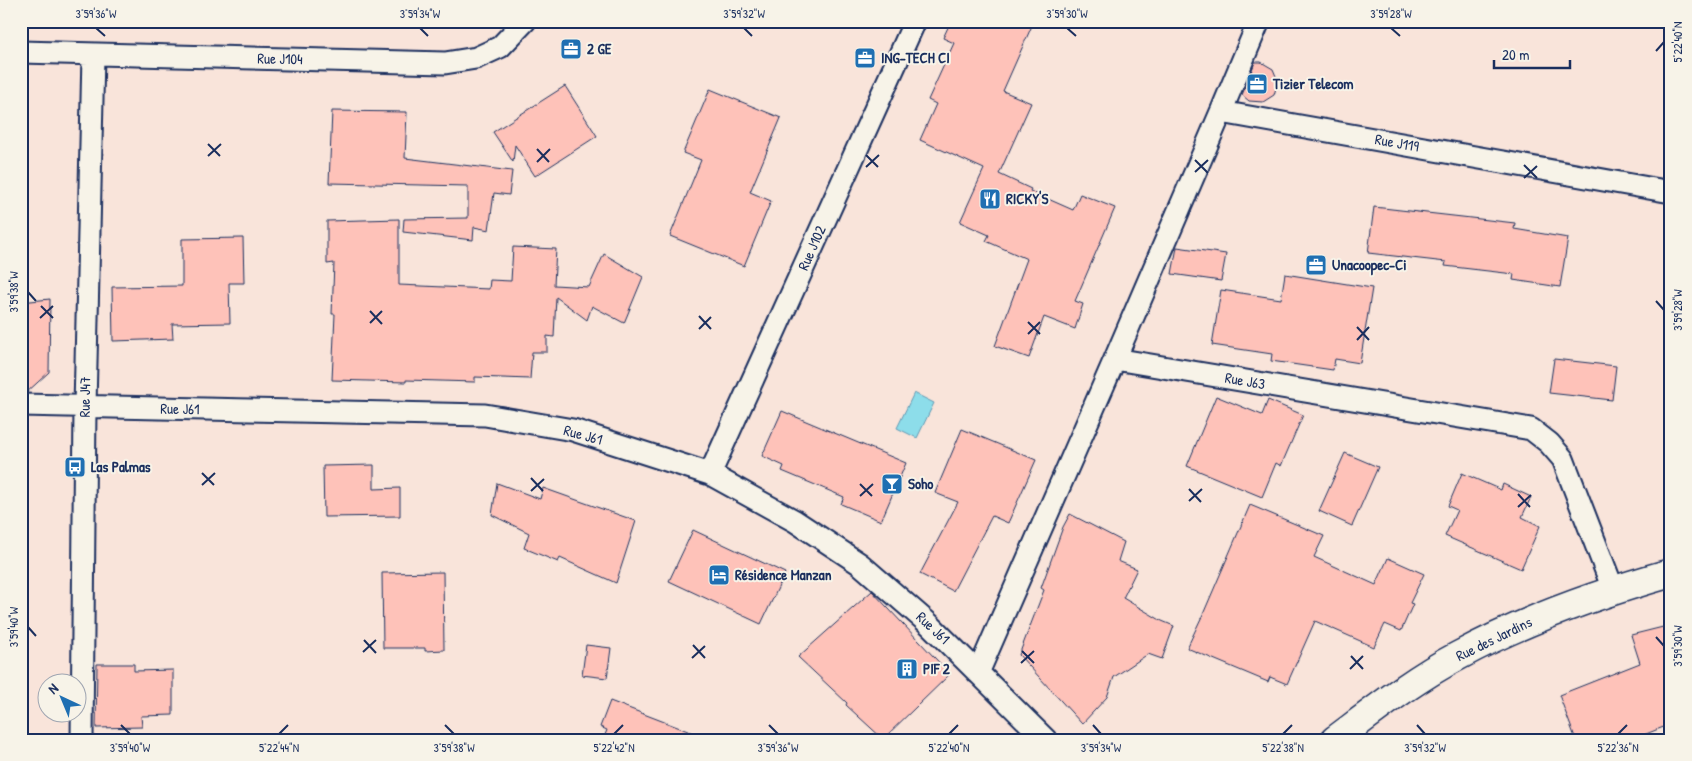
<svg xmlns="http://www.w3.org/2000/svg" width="1692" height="761" font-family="'Patrick Hand',sans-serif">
	<rect width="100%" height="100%" fill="#f9e4da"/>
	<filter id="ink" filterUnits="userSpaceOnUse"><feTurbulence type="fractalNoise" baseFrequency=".02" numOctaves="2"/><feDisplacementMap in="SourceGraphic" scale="10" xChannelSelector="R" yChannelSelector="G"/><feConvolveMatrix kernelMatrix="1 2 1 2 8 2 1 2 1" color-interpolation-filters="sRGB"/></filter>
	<g filter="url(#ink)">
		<!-- water -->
		<path fill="#8dddea" stroke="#5f97b2" d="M 914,393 L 934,403 L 917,438 L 897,428 Z"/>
		<!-- building -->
		<path fill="#fec2b9" stroke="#1b2f5e" d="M 951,21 L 1034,21 L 1003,91 L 1031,103 L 999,174 L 1031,189 L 1030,191 L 1073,210 L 1080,194 L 1115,208 L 1075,301 L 1083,304 L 1075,329 L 1044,317 L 1029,358 L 995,346 L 1027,259 L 986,241 L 989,235 L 960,222 L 984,169 L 920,140 L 936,104 L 928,100 L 954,43 L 943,38 Z
			M 1255,62 L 1261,62 L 1273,69 L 1278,81 L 1274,95 L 1263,102 L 1249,101 L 1242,95 Z
			M 565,86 L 597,136 L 535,176 L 515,145 L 513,162 L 493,132 Z
			M 710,89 L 781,118 L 750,192 L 771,201 L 744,266 L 670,236 L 701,160 L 683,153 Z
			M 332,111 L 407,112 L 405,158 L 512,171 L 509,195 L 494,193 L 489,230 L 474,227 L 473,240 L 403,232 L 404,219 L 468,218 L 468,186 L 329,183 Z
			M 1374,207 L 1515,223 L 1514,229 L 1568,238 L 1560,287 L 1513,280 L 1514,274 L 1445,266 L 1446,262 L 1368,253 Z
			M 399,219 L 399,285 L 489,289 L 490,280 L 511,281 L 513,247 L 556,249 L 554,285 L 589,287 L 604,254 L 643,277 L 624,323 L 592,306 L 587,320 L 556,297 L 554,337 L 547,336 L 547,352 L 532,352 L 530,379 L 475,377 L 475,382 L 406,380 L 406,382 L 332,380 L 335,314 L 332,314 L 334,263 L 327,264 L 327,221 Z
			M 243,238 L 244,283 L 229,283 L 230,323 L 172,324 L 173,339 L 113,341 L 112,287 L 182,286 L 182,239 Z
			M 1177,247 L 1226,254 L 1221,281 L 1172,274 Z
			M 1285,274 L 1372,288 L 1360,363 L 1335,359 L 1333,370 L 1271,361 L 1272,354 L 1212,345 L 1221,290 L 1281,299 Z
			M 50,299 L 49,372 L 26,393 L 21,392 L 21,302 Z
			M 1554,359 L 1616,366 L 1612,400 L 1549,393 Z
			M 1216,396 L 1262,415 L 1268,400 L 1303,415 L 1281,466 L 1276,463 L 1262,497 L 1187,466 Z
			M 782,411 L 906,463 L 881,521 L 841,504 L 844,497 L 782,471 L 784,466 L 762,456 Z
			M 962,429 L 1036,460 L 1008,523 L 992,516 L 953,591 L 920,574 L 958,502 L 935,493 Z
			M 1345,453 L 1378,467 L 1352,526 L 1319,511 Z
			M 374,465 L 374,489 L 400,488 L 400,516 L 324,517 L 323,466 Z
			M 1462,473 L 1501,490 L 1503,484 L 1531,497 L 1522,517 L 1540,526 L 1521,569 L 1445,536 L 1457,510 L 1448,506 Z
			M 497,483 L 540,499 L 543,488 L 636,521 L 616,583 L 560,558 L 558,562 L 524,548 L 529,533 L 492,515 Z
			M 1250,505 L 1324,536 L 1314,557 L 1376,585 L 1388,558 L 1424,574 L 1410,603 L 1413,604 L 1401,631 L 1385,624 L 1374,647 L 1315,621 L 1287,684 L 1270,677 L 1268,682 L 1187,648 L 1204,612 Z
			M 1070,514 L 1124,542 L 1118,561 L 1137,569 L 1123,598 L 1162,621 L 1174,626 L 1162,659 L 1148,654 L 1114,677 L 1107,697 L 1082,724 L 1019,655 L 1044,590 L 1041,588 L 1063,527 Z
			M 693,530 L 785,573 L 761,624 L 669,581 Z
			M 443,572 L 444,650 L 425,651 L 425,648 L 383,648 L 382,573 Z
			M 872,591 L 950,674 L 883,739 L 846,705 L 847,703 L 798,657 Z
			M 1671,625 L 1671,724 L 1631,740 L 1576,740 L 1559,695 L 1640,663 L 1631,635 Z
			M 586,645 L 611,648 L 607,678 L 582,675 Z
			M 97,664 L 134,664 L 134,671 L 173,670 L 173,715 L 141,716 L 142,727 L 96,728 Z
			M 610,701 L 706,738 L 706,740 L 603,740 L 607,730 L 600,727 Z"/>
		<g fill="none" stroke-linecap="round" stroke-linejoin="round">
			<!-- street casing -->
			<g stroke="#1b2f5e" stroke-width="25">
				<path id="street" d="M 1259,21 L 1221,112 L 1671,192
					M 21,52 L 445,63 L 476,58 L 500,47 L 525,21
					M 1115,359 L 1221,112
					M 21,405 L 485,415 L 573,430 L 710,474 L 795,521 L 860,564 L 929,624 L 1046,740
					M 710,474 L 915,21
					M 978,673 L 1115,359 L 1531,429 L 1549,443 L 1563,459 L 1613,589
					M 82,740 L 85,407 L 93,55"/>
			</g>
			<!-- secondary casing -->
			<g stroke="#1b2f5e" stroke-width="31">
				<path id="secondary" d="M 1335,740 C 1375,710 1414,679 1458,656 C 1526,619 1597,594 1671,573"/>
			</g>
			<!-- street -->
			<use href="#street" stroke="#f7f3e8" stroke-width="21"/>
			<!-- secondary -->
			<use href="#secondary" stroke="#f7f3e8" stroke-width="28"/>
		</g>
	</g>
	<!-- ticks -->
	<path fill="none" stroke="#1b2f5e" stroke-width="2" d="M 96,28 L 105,36M 420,28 L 428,36M 744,28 L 752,36M 1067,28 L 1076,36M 1391,28 L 1400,36M 1656,51 L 1664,42M 208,144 L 220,156M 537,149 L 549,162M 866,155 L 878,167M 208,156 L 221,144M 1195,160 L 1208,173M 537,162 L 550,149M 1524,165 L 1537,178M 866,167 L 879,155M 1195,172 L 1208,160M 1524,178 L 1537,166M 28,292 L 36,301M 1656,301 L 1664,310M 41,306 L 53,318M 370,311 L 382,324M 699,316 L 711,329M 40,318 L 53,306M 1028,322 L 1040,334M 370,323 L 382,311M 1357,327 L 1369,340M 699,329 L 711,317M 1028,334 L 1040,322M 1357,340 L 1369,327M 202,473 L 214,485M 531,478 L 543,491M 860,484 L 872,496M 202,485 L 215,473M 1189,489 L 1201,502M 531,491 L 544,479M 1518,494 L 1530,507M 860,496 L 873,484M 1189,501 L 1202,489M 1518,507 L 1531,495M 28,627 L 36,636M 1656,637 L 1664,646M 364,640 L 376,653M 693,645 L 705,658M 1022,651 L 1034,663M 363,652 L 376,640M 1351,656 L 1363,669M 692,658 L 705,646M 1021,663 L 1034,651M 1350,669 L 1363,656M 121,725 L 130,734M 445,725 L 454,734M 769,725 L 778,734M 1093,725 L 1101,734M 1417,725 L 1425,734M 279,734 L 288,725M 614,734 L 623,725M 949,734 L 958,725M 1283,734 L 1292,725M 1618,734 L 1627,725"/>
	<!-- icons -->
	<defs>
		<g id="office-square" transform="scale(1.125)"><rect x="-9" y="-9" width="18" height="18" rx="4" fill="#1f6fb2" stroke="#f7f3e8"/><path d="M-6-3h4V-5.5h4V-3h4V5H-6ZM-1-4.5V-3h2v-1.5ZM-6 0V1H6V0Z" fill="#fff"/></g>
		<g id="restaurant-square" transform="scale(1.125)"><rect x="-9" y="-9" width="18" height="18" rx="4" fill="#1f6fb2" stroke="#f7f3e8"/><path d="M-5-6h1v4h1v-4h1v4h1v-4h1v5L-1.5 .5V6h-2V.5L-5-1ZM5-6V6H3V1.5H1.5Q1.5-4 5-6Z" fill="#fff"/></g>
		<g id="bus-square" transform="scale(1.125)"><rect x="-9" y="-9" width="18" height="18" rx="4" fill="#1f6fb2" stroke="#f7f3e8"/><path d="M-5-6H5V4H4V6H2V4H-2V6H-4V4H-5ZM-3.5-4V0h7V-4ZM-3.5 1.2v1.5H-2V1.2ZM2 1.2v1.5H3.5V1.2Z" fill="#fff"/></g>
		<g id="bar-square" transform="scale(1.125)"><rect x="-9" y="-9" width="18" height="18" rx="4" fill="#1f6fb2" stroke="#f7f3e8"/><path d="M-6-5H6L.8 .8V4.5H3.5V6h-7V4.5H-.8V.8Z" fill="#fff"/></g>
		<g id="hotel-square" transform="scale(1.125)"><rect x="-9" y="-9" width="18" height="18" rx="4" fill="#1f6fb2" stroke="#f7f3e8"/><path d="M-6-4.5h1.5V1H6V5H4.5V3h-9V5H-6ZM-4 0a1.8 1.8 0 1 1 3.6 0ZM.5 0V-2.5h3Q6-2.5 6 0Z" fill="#fff"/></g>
		<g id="building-square" transform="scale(1.125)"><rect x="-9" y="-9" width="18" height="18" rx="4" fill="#1f6fb2" stroke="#f7f3e8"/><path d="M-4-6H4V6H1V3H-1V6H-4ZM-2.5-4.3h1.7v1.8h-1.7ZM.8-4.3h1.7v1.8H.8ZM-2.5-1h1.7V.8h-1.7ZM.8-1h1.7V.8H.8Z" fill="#fff"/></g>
	</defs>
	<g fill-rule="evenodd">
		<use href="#office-square" x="571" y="49"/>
		<use href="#office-square" x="865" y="58"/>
		<use href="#office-square" x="1257" y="84"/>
		<use href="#restaurant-square" x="990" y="199"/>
		<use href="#office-square" x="1316" y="265"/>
		<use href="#bus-square" x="75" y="467"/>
		<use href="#bar-square" x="892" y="484"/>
		<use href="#hotel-square" x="719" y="575"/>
		<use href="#building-square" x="907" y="669"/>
	</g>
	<g text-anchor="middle" stroke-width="4" stroke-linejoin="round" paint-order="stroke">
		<!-- poi labels -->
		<g font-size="15" font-weight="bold" fill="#1b2f5e" stroke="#f7f3e8" text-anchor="start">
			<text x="587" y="54">2 GE</text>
			<text x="881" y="63">ING-TECH CI</text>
			<text x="1273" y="89">Tizier Telecom</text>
			<text x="1006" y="204">RICKY'S</text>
			<text x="1332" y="270">Unacoopec-Ci</text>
			<text x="91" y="472">Las Palmas</text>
			<text x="908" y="489">Soho</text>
			<text x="735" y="580">Résidence Manzan</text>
			<text x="923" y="674">PIF 2</text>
		</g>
		<!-- street labels -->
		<g font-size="15" fill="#1b2f5e" stroke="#f7f3e8">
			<text transform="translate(280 59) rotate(1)" y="5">Rue J104</text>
			<text transform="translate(1397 143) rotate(10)" y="5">Rue J119</text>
			<text transform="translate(812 248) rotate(-66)" y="5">Rue J102</text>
			<text transform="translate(1245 381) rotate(10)" y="5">Rue J63</text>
			<text transform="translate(85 397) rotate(-89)" y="5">Rue J47</text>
			<text transform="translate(180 409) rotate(1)" y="5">Rue J61</text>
			<text transform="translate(583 435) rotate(15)" y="5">Rue J61</text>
			<text transform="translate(933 628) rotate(43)" y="5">Rue J61</text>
			<text transform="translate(1494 639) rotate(-26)" y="5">Rue des Jardins</text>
		</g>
	</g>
	<!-- margin -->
	<rect width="1692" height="761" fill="none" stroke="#f7f3e8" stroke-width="55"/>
	<!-- north arrow -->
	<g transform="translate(62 698) rotate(316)"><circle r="24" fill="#f7f3e8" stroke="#9fa5b1"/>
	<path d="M0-4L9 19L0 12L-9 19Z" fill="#1f6fb2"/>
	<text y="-8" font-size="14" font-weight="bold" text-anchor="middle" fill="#1b2f5e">N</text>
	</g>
	<!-- scale -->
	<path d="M1494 60v8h76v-8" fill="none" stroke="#1b2f5e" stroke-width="2.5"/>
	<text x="1502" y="60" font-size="15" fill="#1b2f5e" stroke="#f7f3e8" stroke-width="4" paint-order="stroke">20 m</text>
	<rect x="28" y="28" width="1636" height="706" fill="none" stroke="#1b2f5e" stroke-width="2"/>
	<g font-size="12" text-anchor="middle" fill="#1b2f5e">
		<text x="96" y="18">3°59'36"W</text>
		<text x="420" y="18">3°59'34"W</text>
		<text x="744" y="18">3°59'32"W</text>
		<text x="1067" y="18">3°59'30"W</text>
		<text x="1391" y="18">3°59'28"W</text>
		<text transform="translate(1678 42) rotate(-90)" y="4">5°22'40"N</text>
		<text transform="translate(14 292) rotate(-90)" y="4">3°59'38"W</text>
		<text transform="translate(1678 310) rotate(-90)" y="4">3°59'28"W</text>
		<text transform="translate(14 627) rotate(-90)" y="4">3°59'40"W</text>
		<text transform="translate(1678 646) rotate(-90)" y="4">3°59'30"W</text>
		<text x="130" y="752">3°59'40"W</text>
		<text x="279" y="752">5°22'44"N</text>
		<text x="454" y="752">3°59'38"W</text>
		<text x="614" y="752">5°22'42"N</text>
		<text x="778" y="752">3°59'36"W</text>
		<text x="949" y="752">5°22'40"N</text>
		<text x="1101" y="752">3°59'34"W</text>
		<text x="1283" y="752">5°22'38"N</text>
		<text x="1425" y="752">3°59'32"W</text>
		<text x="1618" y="752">5°22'36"N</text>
	</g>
</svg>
